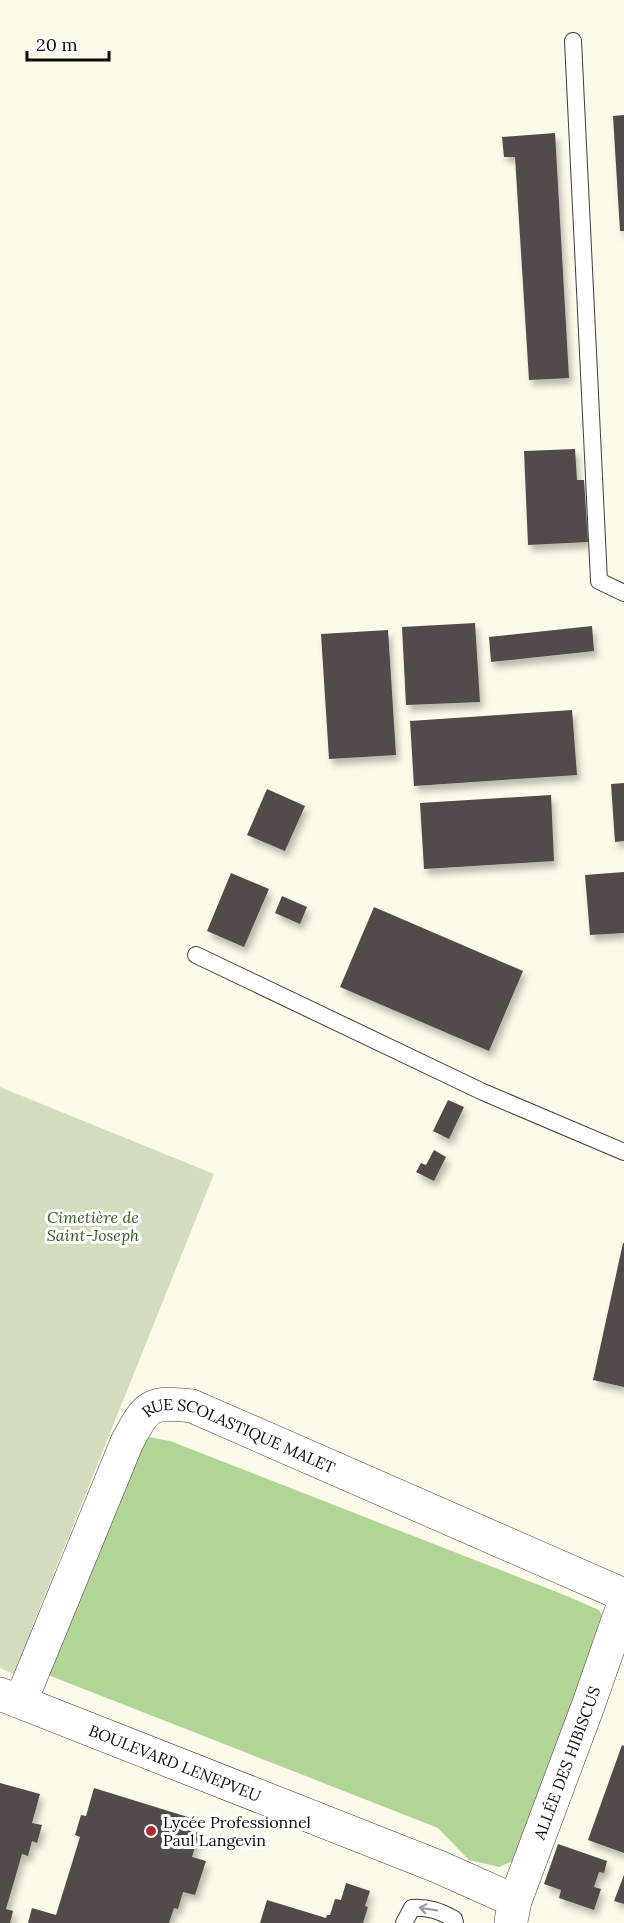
<svg xmlns="http://www.w3.org/2000/svg" width="624" height="1923" font-family="Lora,serif">
	<defs>
		<filter id="shadow"><feDropShadow dx="3.5" dy="6" stdDeviation="3" flood-color="#0004"/></filter>
	</defs>
	<rect width="100%" height="100%" fill="#fefaea"/>
	<!-- forest -->
	<path fill="#b1d497" d="M 143,1436 L 170,1441 L 562,1594 L 599,1610 L 604,1619 L 515,1860 L 499,1867 L 469,1860 L 438,1828 L 43,1673 Z"/>
	<!-- cemetery -->
	<path fill="#d2ddbd" d="M 0,1087 L 214,1174 L 31,1630 L 36,1632 L 18,1676 L 0,1668 Z"/>
	<!-- building -->
	<path fill="#524c48" filter="url(#shadow)" d="M 624,115 L 624,231 L 620,231 L 613,116 Z
		M 555,133 L 569,378 L 529,380 L 515,157 L 504,157 L 502,137 Z
		M 575,449 L 577,480 L 584,480 L 588,542 L 528,545 L 524,451 Z
		M 475,623 L 480,702 L 406,705 L 402,627 Z
		M 592,626 L 594,651 L 491,662 L 489,637 Z
		M 388,630 L 396,755 L 329,759 L 321,634 Z
		M 572,710 L 577,775 L 414,786 L 410,721 Z
		M 624,783 L 624,841 L 615,842 L 611,784 Z
		M 267,789 L 305,806 L 285,851 L 247,835 Z
		M 551,795 L 554,861 L 424,869 L 420,803 Z
		M 624,872 L 624,933 L 590,935 L 585,875 Z
		M 231,873 L 269,889 L 244,947 L 207,931 Z
		M 282,896 L 307,907 L 300,924 L 275,913 Z
		M 374,907 L 523,971 L 489,1051 L 340,987 Z
		M 448,1100 L 464,1107 L 449,1139 L 433,1131 Z
		M 434,1150 L 446,1157 L 434,1181 L 416,1172 L 421,1163 L 426,1165 Z
		M 623,1243 L 624,1243 L 624,1387 L 593,1380 Z
		M 622,1745 L 624,1746 L 624,1853 L 588,1840 Z
		M 0,1783 L 40,1794 L 32,1823 L 42,1825 L 37,1843 L 32,1841 L 28,1856 L 22,1854 L 6,1909 L 13,1911 L 10,1923 L 0,1923 Z
		M 94,1788 L 191,1818 L 187,1830 L 199,1833 L 192,1857 L 206,1861 L 195,1895 L 183,1892 L 178,1909 L 174,1908 L 169,1923 L 28,1923 L 32,1908 L 56,1915 L 80,1837 L 75,1835 L 81,1815 L 86,1816 Z
		M 558,1844 L 607,1861 L 604,1873 L 599,1872 L 594,1887 L 601,1889 L 594,1910 L 559,1898 L 561,1890 L 544,1884 Z
		M 624,1875 L 624,1904 L 614,1901 Z
		M 346,1883 L 370,1891 L 365,1906 L 368,1907 L 363,1923 L 260,1923 L 267,1900 L 326,1918 L 327,1915 L 330,1915 L 335,1899 L 341,1900 Z"/>
	<g fill="none" stroke-linecap="round" stroke-linejoin="round">
		<!-- service casing -->
		<g stroke="#3e3e3e" stroke-width="18">
			<path id="service" d="M 573,41 L 599,581 L 624,593
				M 196,955 L 483,1092 L 624,1152
				M 404,1923 L 412,1908 C 429,1907 440,1911 454,1919 L 455,1923"/>
		</g>
		<!-- minor casing -->
		<g stroke="#3e3e3e" stroke-width="34">
			<g id="minor">
				<path id="s1" d="M 18,1701 L 27,1686 L 127,1442 C 147,1405 149,1401 192,1406 L 624,1595"/>
			</g>
		</g>
		<!-- tertiary casing -->
		<g stroke="#3e3e3e" stroke-width="34">
			<g id="tertiary">
				<path id="s2" d="M 0,1694 L 439,1867 L 515,1901"/>
				<path id="s3" d="M 511,1921 L 515,1901 L 588,1706 L 624,1603"/>
			</g>
		</g>
		<!-- service -->
		<use href="#service" stroke="#fff" stroke-width="16"/>
		<!-- minor -->
		<use href="#minor" stroke="#fff" stroke-width="33"/>
		<!-- tertiary -->
		<use href="#tertiary" stroke="#fff" stroke-width="33"/>
	</g>
	<!-- one-way arrows -->
	<defs><path id="oneway-shaft" d="M-6 0H5M1.5-3L5.5 0L1.5 3" fill="none" stroke-width="1.6" stroke-linecap="round" stroke-linejoin="round" transform="scale(1.5)"/></defs>
	<use stroke="#9d9d9d" href="#oneway-shaft" transform="translate(428 1909) rotate(-171)"/>
	<!-- markers -->
	<circle fill="#b02d31" stroke="#fff" stroke-width="2" cx="151" cy="1831" r="6"/>
	<g text-anchor="middle" stroke-width="6" stroke-linejoin="round" paint-order="stroke">
		<!-- park labels -->
		<g font-size="16" font-style="italic" fill="#2c5d20" stroke="#fff">
			<text x="93" y="1223">Cimetière de<tspan x="93" dy="18">Saint-Joseph</tspan></text>
		</g>
		<!-- street labels -->
		<g font-size="16" fill="#0b0b0b" stroke="#fff">
			<text dy="6" stroke="none"><textPath href="#s1" startOffset="417">RUE SCOLASTIQUE MALET</textPath></text>
			<text dy="6" stroke="none"><textPath href="#s2" startOffset="188">BOULEVARD LENEPVEU</textPath></text>
			<text dy="6" stroke="none"><textPath href="#s3" startOffset="168">ALLÉE DES HIBISCUS</textPath></text>
		</g>
		<!-- poi labels -->
		<g font-size="16" fill="#0b0b0b" stroke="#fff" text-anchor="start">
			<text x="163" y="1828">Lycée Professionnel<tspan x="163" dy="18">Paul Langevin</tspan></text>
		</g>
	</g>
	<!-- scale -->
	<path d="M27 51v9h82v-9" fill="none" stroke="#0b0b0b" stroke-width="3"/>
	<text x="36" y="51" font-size="18" fill="#0b0b0b" stroke="#ffffff" stroke-width="4.5" paint-order="stroke">20 m</text>
</svg>
